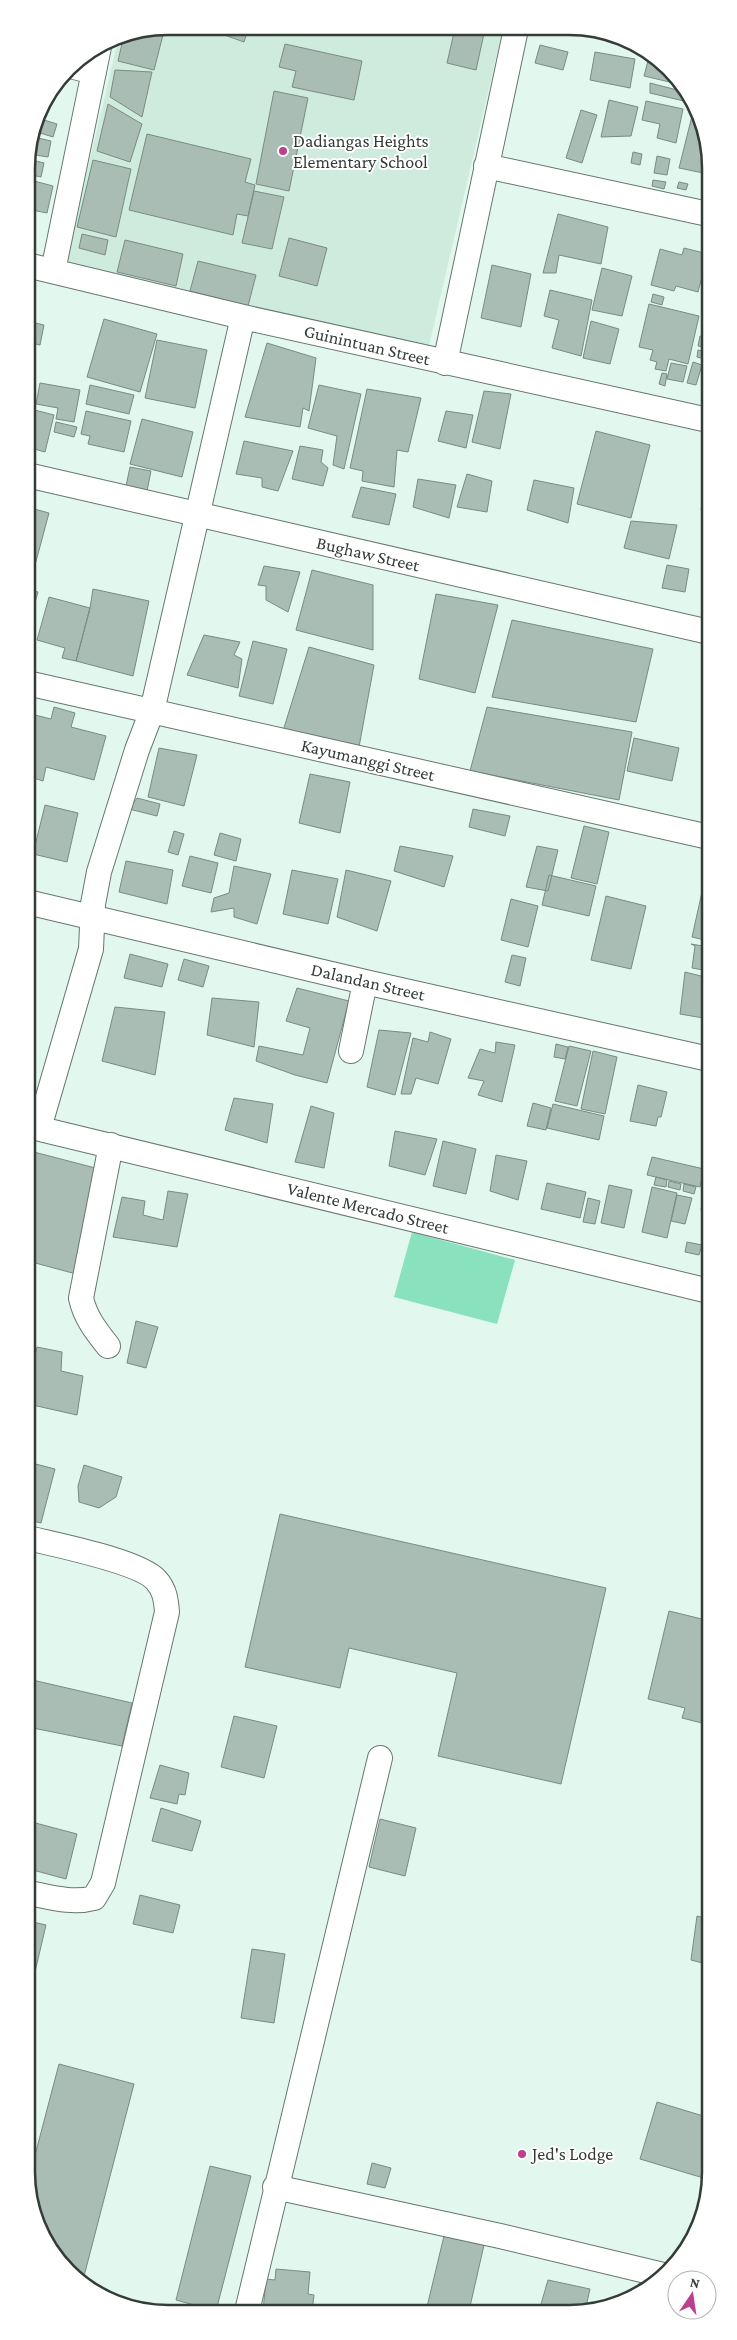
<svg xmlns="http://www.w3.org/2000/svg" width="737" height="2340" font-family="'Crimson Pro',serif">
	<rect width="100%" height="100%" fill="#e2f7ed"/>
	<!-- built -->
	<path fill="#ceebdd" d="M 168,26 L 503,28 L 428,350 L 65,265 L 119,36 Z"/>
	<!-- green -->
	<path fill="#8ae1bd" d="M 412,1232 L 515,1260 L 497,1324 L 394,1297 Z"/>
	<!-- building -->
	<path fill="#a9bdb4" stroke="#798c83" d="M 165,27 L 154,70 L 118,61 L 124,35 Z
		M 218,27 L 249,27 L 244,42 L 216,32 Z
		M 455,28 L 485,29 L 476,70 L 447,63 Z
		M 285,44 L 362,61 L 354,100 L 292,87 L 296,71 L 279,67 Z
		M 540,45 L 568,52 L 563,70 L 535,63 Z
		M 595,52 L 635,59 L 630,88 L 590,80 Z
		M 649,57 L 669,68 L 678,84 L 644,76 Z
		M 115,70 L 152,72 L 142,117 L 110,97 Z
		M 650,83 L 681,91 L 688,102 L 650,93 Z
		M 274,91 L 308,98 L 289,191 L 256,184 Z
		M 609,100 L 638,107 L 631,136 L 601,137 Z
		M 646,101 L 683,109 L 676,143 L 657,138 L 660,124 L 642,120 Z
		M 108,104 L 142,124 L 130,162 L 97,151 Z
		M 581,110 L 597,115 L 582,163 L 566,158 Z
		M 693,112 L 708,141 L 708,174 L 679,168 Z
		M 41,119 L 57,124 L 53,137 L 37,132 Z
		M 147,134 L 251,159 L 245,182 L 255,185 L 248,216 L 237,214 L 233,235 L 129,210 Z
		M 38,138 L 51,141 L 48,157 L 35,155 Z
		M 633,152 L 642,154 L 640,165 L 631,163 Z
		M 657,156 L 670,159 L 667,175 L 654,173 Z
		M 28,159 L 44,163 L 41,177 L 27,174 Z
		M 93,160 L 131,169 L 116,237 L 77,227 Z
		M 653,180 L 666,182 L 664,189 L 652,186 Z
		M 34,181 L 53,186 L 47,213 L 27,209 Z
		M 679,182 L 688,184 L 686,190 L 677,188 Z
		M 254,191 L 284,197 L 272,249 L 242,243 Z
		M 558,214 L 608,227 L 601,264 L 559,255 L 556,273 L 543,273 Z
		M 82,234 L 108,240 L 105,255 L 79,248 Z
		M 289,238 L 327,248 L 317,286 L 279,276 Z
		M 125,240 L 183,254 L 176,286 L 117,272 Z
		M 684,248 L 708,254 L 698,292 L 676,286 L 674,291 L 651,285 L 660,249 L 682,255 Z
		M 198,261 L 256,275 L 248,306 L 190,291 Z
		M 492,265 L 531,274 L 521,327 L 481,318 Z
		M 602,268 L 632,276 L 622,316 L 592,310 Z
		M 550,290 L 592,300 L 581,356 L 552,348 L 559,320 L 544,316 Z
		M 653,294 L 664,297 L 662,305 L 651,302 Z
		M 649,304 L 699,316 L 688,364 L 669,359 L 666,371 L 655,369 L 657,362 L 650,360 L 653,350 L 639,347 Z
		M 104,319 L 157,334 L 140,392 L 87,377 Z
		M 27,321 L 44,325 L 40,345 L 27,342 Z
		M 591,321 L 619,329 L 610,364 L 583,358 Z
		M 700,336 L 708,338 L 708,348 L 698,346 Z
		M 157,340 L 207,350 L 195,408 L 145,398 Z
		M 267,343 L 316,358 L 309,411 L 303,408 L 300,427 L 245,417 Z
		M 698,350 L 708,352 L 708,360 L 697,357 Z
		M 693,362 L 702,365 L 696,385 L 687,383 Z
		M 671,363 L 687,366 L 683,382 L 667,379 Z
		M 662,373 L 667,374 L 665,386 L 659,384 Z
		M 40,383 L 80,390 L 74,422 L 56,419 L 58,408 L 36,404 Z
		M 90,385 L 134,395 L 129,414 L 86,404 Z
		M 319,385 L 361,394 L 344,469 L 333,465 L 337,436 L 308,428 Z
		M 367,389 L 421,398 L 408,452 L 397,450 L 394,487 L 362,481 L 363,471 L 350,468 Z
		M 484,391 L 511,394 L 500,449 L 472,442 Z
		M 27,408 L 54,415 L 45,452 L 27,447 Z
		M 86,411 L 131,421 L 124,452 L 88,444 L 90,436 L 81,434 Z
		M 446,411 L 473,415 L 466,448 L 438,441 Z
		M 142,419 L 193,432 L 182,477 L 130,464 Z
		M 56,422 L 77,427 L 74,437 L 54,432 Z
		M 596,431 L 650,445 L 631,518 L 577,504 Z
		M 244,441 L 293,451 L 278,491 L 262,487 L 262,478 L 236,474 Z
		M 300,446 L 323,450 L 321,462 L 328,468 L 323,486 L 292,479 Z
		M 130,467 L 151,471 L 147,491 L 126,486 Z
		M 467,474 L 492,481 L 487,512 L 457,507 Z
		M 418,479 L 456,485 L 449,518 L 413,507 Z
		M 534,480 L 574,488 L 568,523 L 527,510 Z
		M 708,480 L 709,511 L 701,510 Z
		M 361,487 L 396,494 L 389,525 L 352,517 Z
		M 27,507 L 49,513 L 35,565 L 27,563 Z
		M 631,521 L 677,525 L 669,559 L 624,548 Z
		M 667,565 L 689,569 L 685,592 L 662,588 Z
		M 264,566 L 300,572 L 288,612 L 266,600 L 266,586 L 258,585 Z
		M 312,570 L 373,585 L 373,650 L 296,630 Z
		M 27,589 L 38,592 L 29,624 L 27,624 Z
		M 93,589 L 149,601 L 133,676 L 76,661 L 90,608 Z
		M 436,594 L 498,605 L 475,693 L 419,679 Z
		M 49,597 L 90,608 L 76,661 L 62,658 L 65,648 L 37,640 Z
		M 512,620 L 653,649 L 636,722 L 492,697 Z
		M 204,635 L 240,642 L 234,655 L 242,659 L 238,688 L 187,675 Z
		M 253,641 L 287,649 L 273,704 L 239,696 Z
		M 309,647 L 374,665 L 359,747 L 283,731 Z
		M 54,707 L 75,713 L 71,727 L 106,736 L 94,780 L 46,767 L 43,781 L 27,776 L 27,713 L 51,719 Z
		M 487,707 L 632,732 L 619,800 L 470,771 Z
		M 634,738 L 679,748 L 672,781 L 627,771 Z
		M 159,748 L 197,755 L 184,806 L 148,797 Z
		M 310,774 L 350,782 L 340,833 L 299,823 Z
		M 137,798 L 160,804 L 157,816 L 129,809 Z
		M 45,805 L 78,813 L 67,862 L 33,854 Z
		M 473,809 L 510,816 L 505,836 L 469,827 Z
		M 584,826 L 609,832 L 597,884 L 571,878 Z
		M 174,831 L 184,834 L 178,855 L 168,852 Z
		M 220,833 L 241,839 L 236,861 L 214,855 Z
		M 400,846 L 453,856 L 444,887 L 394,871 Z
		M 537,846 L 558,850 L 548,891 L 526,887 Z
		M 190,856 L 218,863 L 211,893 L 182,886 Z
		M 126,861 L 173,870 L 167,904 L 119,892 Z
		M 708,865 L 709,865 L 709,941 L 692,937 Z
		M 234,866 L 271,874 L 257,924 L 234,917 L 234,908 L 211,912 L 214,898 L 229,893 Z
		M 292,870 L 338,879 L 328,924 L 283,914 Z
		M 346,870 L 391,881 L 377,931 L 337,917 Z
		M 549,875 L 596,886 L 589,916 L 542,905 Z
		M 606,896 L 646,906 L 631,969 L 591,960 Z
		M 511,899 L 538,906 L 528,947 L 501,940 Z
		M 691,944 L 709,947 L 709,971 L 692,968 L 695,946 Z
		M 130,954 L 168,964 L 162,987 L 124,978 Z
		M 512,955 L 526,958 L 520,986 L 505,982 Z
		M 184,959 L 209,966 L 203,987 L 178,980 Z
		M 685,972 L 709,978 L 709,1019 L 680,1014 Z
		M 297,988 L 349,1001 L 327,1083 L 295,1075 L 256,1061 L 259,1046 L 303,1055 L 310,1028 L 286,1021 Z
		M 212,998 L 259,1002 L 254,1047 L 207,1035 Z
		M 115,1007 L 165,1012 L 155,1075 L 102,1061 Z
		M 28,1012 L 35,1014 L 28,1045 Z
		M 379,1030 L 411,1033 L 395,1095 L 367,1087 Z
		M 430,1032 L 451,1039 L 438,1084 L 416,1078 L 411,1094 L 401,1094 L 413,1038 L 428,1042 Z
		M 496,1042 L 515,1045 L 502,1102 L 478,1095 L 484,1081 L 468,1078 L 480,1049 L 495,1053 Z
		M 556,1044 L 568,1047 L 565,1059 L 554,1057 Z
		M 569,1046 L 591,1051 L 577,1106 L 555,1101 Z
		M 593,1051 L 617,1057 L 605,1114 L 581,1109 Z
		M 638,1085 L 667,1092 L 661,1117 L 658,1117 L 656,1126 L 630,1121 Z
		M 234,1098 L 273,1104 L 267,1143 L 225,1130 Z
		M 533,1103 L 551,1108 L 546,1130 L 527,1126 Z
		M 553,1104 L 604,1116 L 599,1140 L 547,1128 Z
		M 311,1106 L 334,1113 L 324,1168 L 295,1162 Z
		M 395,1131 L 437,1139 L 425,1175 L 389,1166 Z
		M 443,1141 L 476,1149 L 466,1194 L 433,1186 Z
		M 34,1152 L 103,1170 L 76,1274 L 28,1261 L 28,1177 Z
		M 496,1155 L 527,1161 L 518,1200 L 490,1191 Z
		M 652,1157 L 704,1169 L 700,1187 L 647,1175 Z
		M 656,1177 L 667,1180 L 666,1187 L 654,1185 Z
		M 669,1181 L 681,1184 L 680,1190 L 668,1187 Z
		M 547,1183 L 586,1192 L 580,1218 L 541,1209 Z
		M 684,1184 L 696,1187 L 694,1194 L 683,1191 Z
		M 609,1185 L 632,1190 L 624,1228 L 601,1223 Z
		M 652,1187 L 677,1193 L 667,1238 L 642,1232 Z
		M 705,1188 L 709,1188 L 709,1212 L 701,1210 Z
		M 168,1191 L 188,1194 L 177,1247 L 113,1237 L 122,1197 L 145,1201 L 143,1215 L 163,1220 Z
		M 677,1195 L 692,1198 L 685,1224 L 671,1221 Z
		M 588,1198 L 600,1201 L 595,1224 L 583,1222 Z
		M 709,1214 L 709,1246 L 703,1245 Z
		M 687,1242 L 702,1245 L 699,1255 L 685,1252 Z
		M 136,1321 L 158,1327 L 146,1368 L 127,1363 Z
		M 37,1347 L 62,1352 L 61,1371 L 83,1376 L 77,1415 L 28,1404 L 28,1385 Z
		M 28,1462 L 55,1469 L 41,1523 L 28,1520 Z
		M 84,1465 L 122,1477 L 116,1497 L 99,1508 L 79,1502 L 78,1486 Z
		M 280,1514 L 606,1588 L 561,1784 L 438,1756 L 457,1673 L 349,1648 L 340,1688 L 245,1667 Z
		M 669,1611 L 710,1621 L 710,1715 L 704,1713 L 702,1723 L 682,1718 L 685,1708 L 648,1699 Z
		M 28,1679 L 132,1703 L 122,1746 L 28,1727 Z
		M 234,1716 L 277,1726 L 264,1778 L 221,1767 Z
		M 160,1765 L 189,1773 L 185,1795 L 179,1794 L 177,1804 L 150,1798 Z
		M 161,1808 L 201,1821 L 192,1851 L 152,1841 Z
		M 380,1819 L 416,1828 L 405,1876 L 369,1867 Z
		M 28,1821 L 77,1834 L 66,1879 L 29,1869 Z
		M 140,1895 L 180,1905 L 173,1933 L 133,1924 Z
		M 697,1916 L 710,1919 L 710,1965 L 691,1960 Z
		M 29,1921 L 46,1925 L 35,1972 L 29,1970 Z
		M 252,1949 L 285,1954 L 274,2023 L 241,2018 Z
		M 59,2064 L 134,2084 L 83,2280 L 68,2272 L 29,2199 L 29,2178 Z
		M 657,2102 L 710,2118 L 710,2180 L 640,2159 Z
		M 372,2163 L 391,2168 L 385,2188 L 367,2184 Z
		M 210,2166 L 251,2176 L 216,2311 L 176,2300 Z
		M 444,2236 L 484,2245 L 469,2311 L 426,2311 Z
		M 276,2269 L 310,2272 L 308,2294 L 314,2295 L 312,2311 L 263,2311 L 266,2279 L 275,2280 Z
		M 548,2280 L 590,2289 L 585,2311 L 539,2311 Z
		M 640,2280 L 653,2284 L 636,2296 Z
		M 137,2306 L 159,2311 L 141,2311 L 137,2309 Z"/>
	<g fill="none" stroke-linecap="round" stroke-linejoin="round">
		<!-- street casing -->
		<g stroke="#667870" stroke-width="26">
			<path id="street" d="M 70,66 L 94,72
				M 486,166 L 708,214
				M 27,265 L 243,317 L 708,420
				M 53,271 L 99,47
				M 445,363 L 516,29
				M 27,475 L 709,632
				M 27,683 L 709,837
				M 27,902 L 365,982 L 709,1059
				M 351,1051 L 365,982
				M 28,1126 L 709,1291
				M 39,1128 L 91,949 L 93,904 L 99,872 L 137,750 L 152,711 L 243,317
				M 108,1346 C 96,1331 85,1317 81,1298 L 111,1145
				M 28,1538 C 56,1545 139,1561 156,1580 C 165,1590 166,1600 167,1612 L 103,1883 L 94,1898 C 72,1904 50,1897 29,1893
				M 275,2187 L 500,2236 L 663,2275
				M 247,2311 L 380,1758"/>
		</g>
		<!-- street -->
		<use href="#street" stroke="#fff" stroke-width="24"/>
	</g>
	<!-- markers -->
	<g fill="#bd408f" stroke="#fff" stroke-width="2">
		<circle cx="283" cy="151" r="5"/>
		<circle cx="522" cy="2154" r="5"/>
	</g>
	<g text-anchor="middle" stroke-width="4" stroke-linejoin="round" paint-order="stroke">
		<!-- poi labels -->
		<g font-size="18" fill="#343c38" stroke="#fff" text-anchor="start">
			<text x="293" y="147">Dadiangas Heights<tspan x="293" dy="21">Elementary School</tspan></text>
			<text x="532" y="2160">Jed's Lodge</text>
		</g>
		<!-- street labels -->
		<g font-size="18" fill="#343c38" stroke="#fff">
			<text transform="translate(367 345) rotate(13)" y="6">Guinintuan Street</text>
			<text transform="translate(368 554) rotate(13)" y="6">Bughaw Street</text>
			<text transform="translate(368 760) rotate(13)" y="6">Kayumanggi Street</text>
			<text transform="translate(368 982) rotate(13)" y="6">Dalandan Street</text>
			<text transform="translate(368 1208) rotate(14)" y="6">Valente Mercado Street</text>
		</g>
	</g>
	<!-- crop -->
	<path d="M0 0H737V2340H0ZM168 35H569A133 133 0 0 1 702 168V2172A133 133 0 0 1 569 2305H168A133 133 0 0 1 35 2172V168A133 133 0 0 1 168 35Z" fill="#fff" fill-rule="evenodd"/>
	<path fill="none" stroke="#343c38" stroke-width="2.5" d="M168 35H569A133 133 0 0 1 702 168V2172A133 133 0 0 1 569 2305H168A133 133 0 0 1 35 2172V168A133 133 0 0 1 168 35Z"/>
	<!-- north arrow -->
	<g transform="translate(692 2295) rotate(13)"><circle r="24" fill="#ffffff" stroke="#aeb1af"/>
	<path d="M0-4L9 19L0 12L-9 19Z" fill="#bd408f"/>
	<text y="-8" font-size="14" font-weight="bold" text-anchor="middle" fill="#343c38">N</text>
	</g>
</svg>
